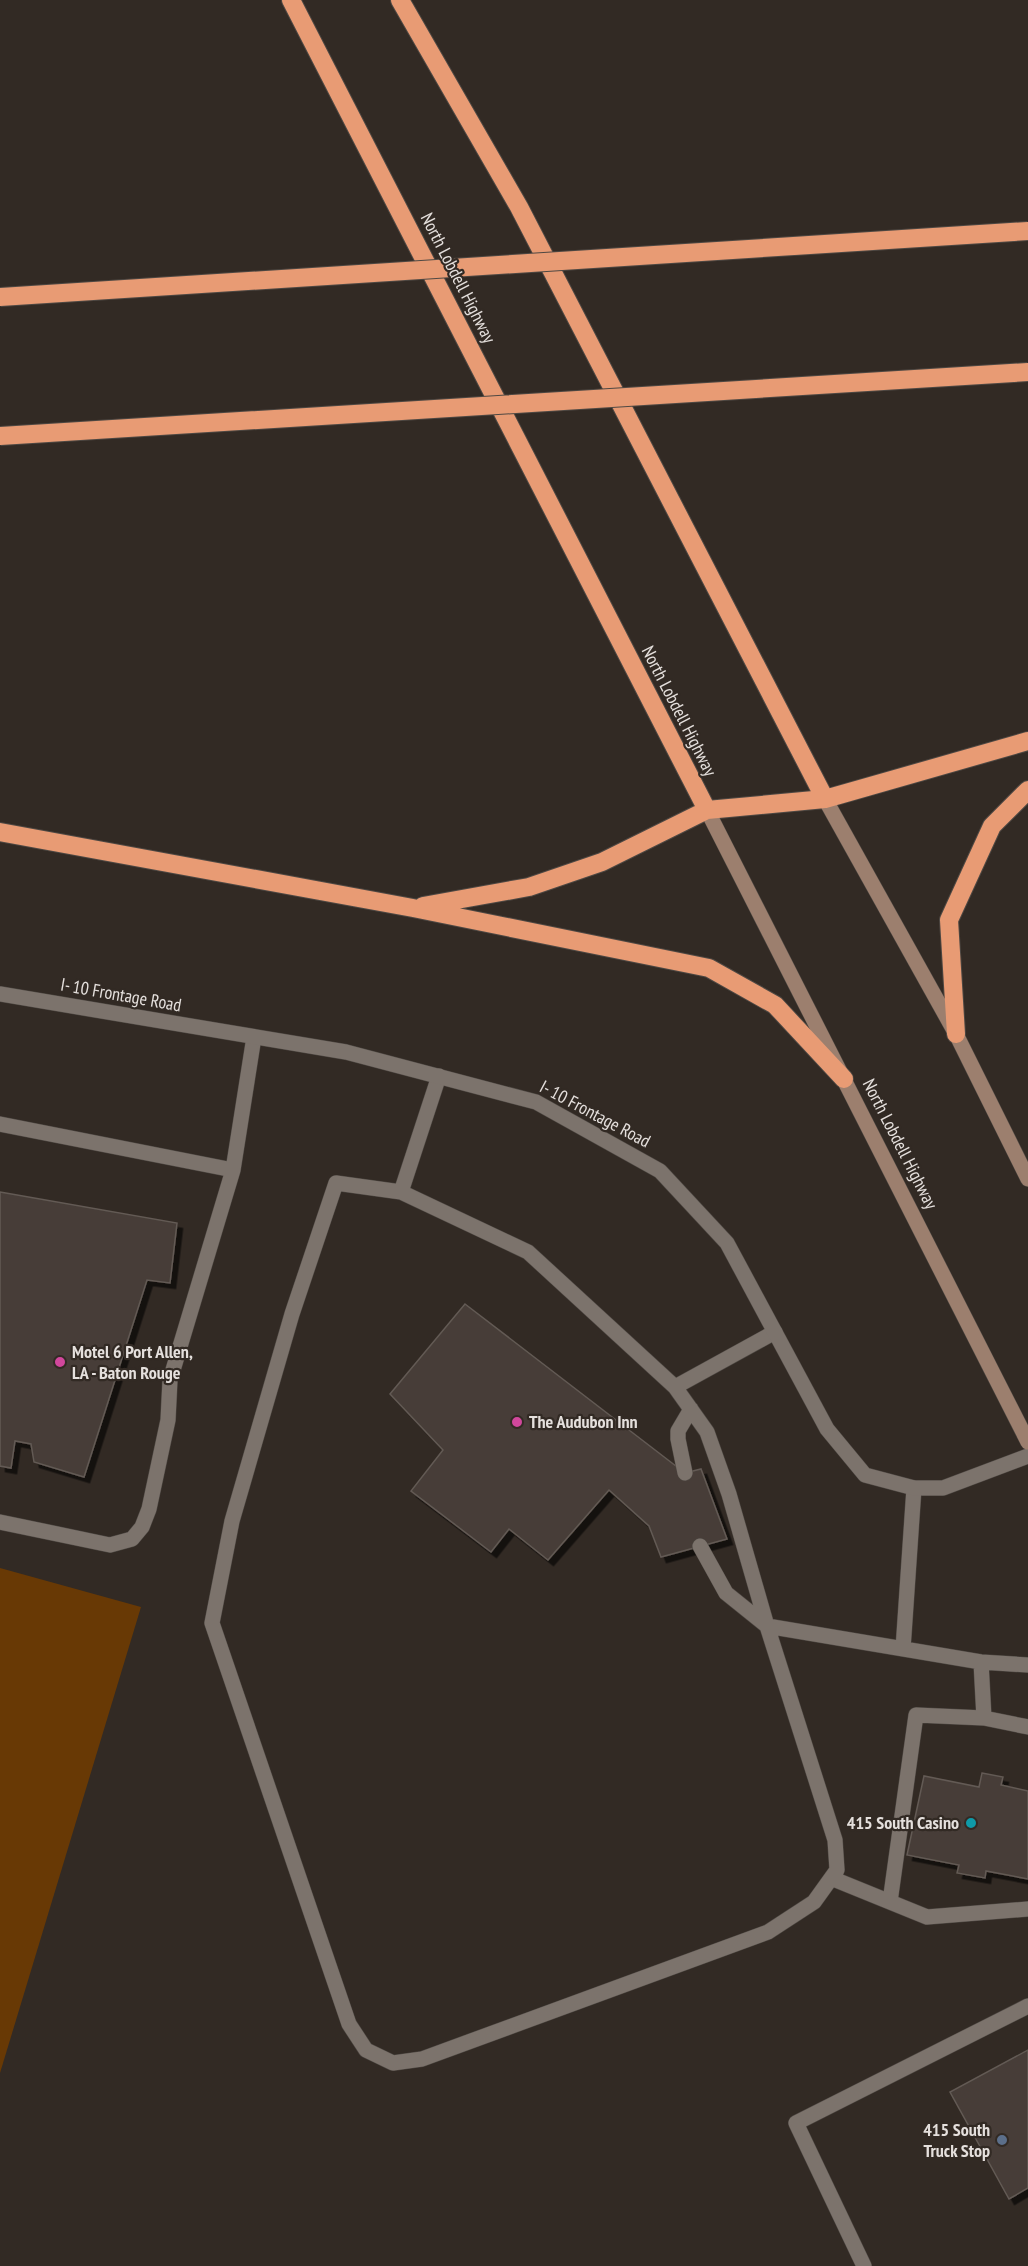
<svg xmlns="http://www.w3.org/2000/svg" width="1028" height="2266" font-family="'PT Sans Narrow',sans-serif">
	<defs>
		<filter id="shadow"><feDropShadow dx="5.5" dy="5.5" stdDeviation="0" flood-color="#0009"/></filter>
	</defs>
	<rect width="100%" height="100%" fill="#322a24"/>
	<!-- green -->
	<path fill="#683905" d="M 0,1568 L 141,1607 L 0,2073 Z"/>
	<!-- building -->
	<path fill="#463e38" stroke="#635a54" stroke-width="1.5" filter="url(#shadow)" d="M 0,1192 L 177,1223 L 170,1283 L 147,1280 L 84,1477 L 34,1462 L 31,1444 L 15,1441 L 11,1468 L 0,1466 Z
		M 465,1304 L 685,1473 L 701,1469 L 727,1539 L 661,1557 L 649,1526 L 609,1490 L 548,1560 L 509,1529 L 491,1552 L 411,1491 L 443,1450 L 390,1394 Z
		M 982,1773 L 1003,1777 L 1001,1785 L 1028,1791 L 1028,1879 L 986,1871 L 985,1878 L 957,1873 L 959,1865 L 907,1855 L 924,1776 L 979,1787 Z
		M 1028,2050 L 1028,2188 L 1009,2199 L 950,2092 Z"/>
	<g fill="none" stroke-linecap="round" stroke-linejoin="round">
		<!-- lane casing -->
		<g stroke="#4e4843" stroke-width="16">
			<path id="lane" d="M 439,1076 L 401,1192 L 528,1252 L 675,1387 L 775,1332
				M 0,1124 L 233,1170
				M 401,1192 L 336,1183 L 292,1314 L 232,1521 L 212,1623 L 349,2024 L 366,2050 L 393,2063 L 422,2059 L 768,1932 L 814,1902 L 837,1870 L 835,1840 L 767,1626 L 729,1494 L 707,1432 L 675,1387
				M 685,1473 L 678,1439 L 678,1431 L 691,1409
				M 0,1522 L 110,1545 L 132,1539 L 142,1527 L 149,1509 L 168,1420 L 170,1380 L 233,1170 L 254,1037
				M 700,1546 L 726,1593 L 767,1626 L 981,1662 L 1028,1665
				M 903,1649 L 914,1488
				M 984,1718 L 1028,1727
				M 831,1878 L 927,1917 L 1028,1909
				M 890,1902 L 916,1715 L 984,1718 L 981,1662
				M 864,2266 L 796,2123 L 1028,2006"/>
		</g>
		<!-- street casing -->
		<g stroke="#4e4843" stroke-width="16">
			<path id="street" d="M 0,994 L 346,1052 L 536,1102 L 660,1171 L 727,1243 L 827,1429 L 865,1475 L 914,1488 L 943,1488 L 1028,1456"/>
		</g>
		<!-- secondary casing -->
		<g stroke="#4e4843" stroke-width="16">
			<path id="secondary" d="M 825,799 L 956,1034 L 1028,1179
				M 707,810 L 1028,1442"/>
		</g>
		<!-- highway casing -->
		<g stroke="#4e4843" stroke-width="20">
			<path id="highway" d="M 291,0 L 707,810
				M 400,0 L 519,207 L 825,799
				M 0,832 L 413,908 L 709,968 L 775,1005 L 844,1079
				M 423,906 L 529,887 L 602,862 L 707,810 L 825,799 L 1028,741
				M 956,1034 L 949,920 L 992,826 L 1028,790"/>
		</g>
		<!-- lane -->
		<use href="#lane" stroke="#7c736c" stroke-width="15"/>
		<!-- street -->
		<use href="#street" stroke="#7c736c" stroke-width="15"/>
		<!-- secondary -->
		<use href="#secondary" stroke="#9c7f6e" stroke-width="15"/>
		<!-- highway -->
		<use href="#highway" stroke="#e89b74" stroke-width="18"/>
		<!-- highway-bridge casing -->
		<g stroke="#4e4843" stroke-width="20" stroke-linecap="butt">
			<path id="highway-bridge" d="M 0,297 L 1028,231
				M 0,436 L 1028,372"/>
		</g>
		<!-- highway-bridge -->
		<use href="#highway-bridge" stroke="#e89b74" stroke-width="18"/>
	</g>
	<!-- markers -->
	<g fill="#d1479c" stroke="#322a24" stroke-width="2">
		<circle cx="60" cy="1362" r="6"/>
		<circle cx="517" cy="1422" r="6"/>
	</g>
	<circle fill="#0f9aa8" stroke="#322a24" stroke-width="2" cx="971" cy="1823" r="6"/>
	<circle fill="#5c6f8a" stroke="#322a24" stroke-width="2" cx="1002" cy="2140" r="6"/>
	<g text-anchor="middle" stroke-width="4.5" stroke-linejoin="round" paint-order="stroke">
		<!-- street labels -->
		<g font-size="18" fill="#e5e0dd" stroke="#322a24">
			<text transform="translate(458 278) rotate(63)" y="6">North Lobdell Highway</text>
			<text transform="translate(679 711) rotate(63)" y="6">North Lobdell Highway</text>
			<text transform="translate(121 995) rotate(10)" y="6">I- 10 Frontage Road</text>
			<text transform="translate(595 1114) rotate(28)" y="6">I- 10 Frontage Road</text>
			<text transform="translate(900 1144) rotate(63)" y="6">North Lobdell Highway</text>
		</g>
		<!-- poi labels -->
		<g font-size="18" font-weight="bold" fill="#e5e0dd" stroke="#322a24" text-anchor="start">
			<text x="72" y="1358">Motel 6 Port Allen,<tspan x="72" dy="21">LA - Baton Rouge</tspan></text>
			<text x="529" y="1428">The Audubon Inn</text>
			<text x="959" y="1829" text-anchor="end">415 South Casino</text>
			<text x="990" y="2136" text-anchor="end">415 South<tspan x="990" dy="21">Truck Stop</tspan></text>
		</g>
	</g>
</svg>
